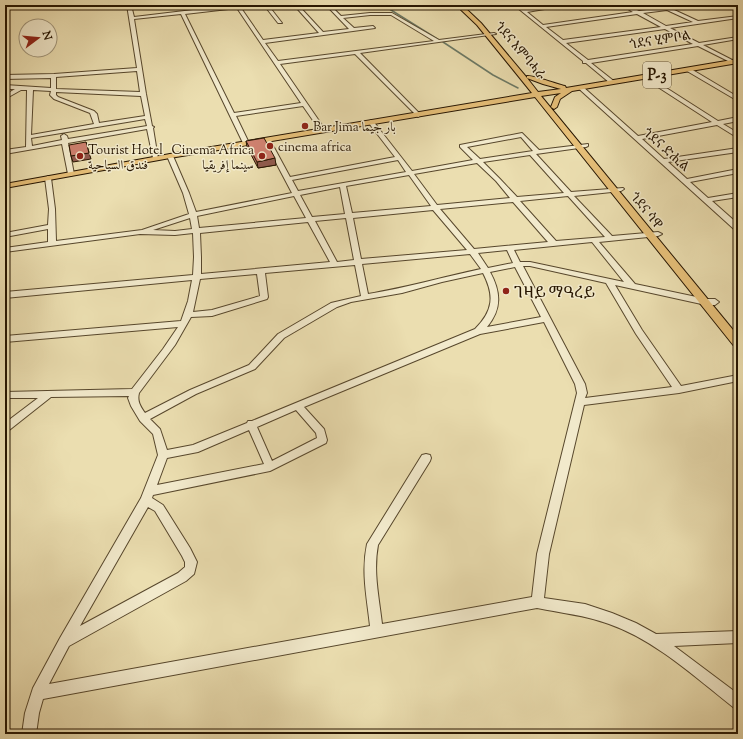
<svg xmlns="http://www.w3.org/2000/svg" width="743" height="739" font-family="'Sorts Mill Goudy',Amiri,'Noto Serif Ethiopic',serif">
	<rect width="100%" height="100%" fill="#ebdeb0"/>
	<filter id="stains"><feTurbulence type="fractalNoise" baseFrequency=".005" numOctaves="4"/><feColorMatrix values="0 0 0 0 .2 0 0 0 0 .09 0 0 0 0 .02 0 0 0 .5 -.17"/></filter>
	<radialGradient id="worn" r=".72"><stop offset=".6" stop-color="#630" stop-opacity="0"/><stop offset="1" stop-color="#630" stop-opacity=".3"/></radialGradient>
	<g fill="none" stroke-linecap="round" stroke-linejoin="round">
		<!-- stream -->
		<path stroke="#6b7965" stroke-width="1.5" d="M 383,5 L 439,40
			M 443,42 L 493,75 L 518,88"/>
		<!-- minor casing -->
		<g stroke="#57472c" stroke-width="2">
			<path id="minor" d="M 127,5 L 131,5 L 134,17 L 235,5 L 256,5 L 241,8 L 263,40 L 319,33 L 294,5 L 298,5 L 323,32 L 349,29 L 326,5 L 330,5 L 341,16 L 370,13 L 392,13 L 439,40 L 494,33 L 496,34 L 360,53 L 420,114 L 421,115 L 418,117 L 355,54 L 280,64 L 326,131 L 321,132 L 303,106 L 236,116 L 249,143 L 246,145 L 243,143 L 181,14 L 134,19 L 146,94 L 152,126 L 154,127 L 153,128 L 158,159 L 153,158 L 147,129 L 68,143 L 74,174 L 71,176 L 68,174 L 62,144 L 5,154 L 5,150 L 26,147 L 27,90 L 21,90 L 5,99 L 5,95 L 15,89 L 5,89 L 5,85 L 51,88 L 51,78 L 5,79 L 5,75 L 54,74 L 137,68 ZM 237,8 L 301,103 L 234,113 L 185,14 ZM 370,15 L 391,15 L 434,41 L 278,61 L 265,43 L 375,28 L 373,26 L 354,28 L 343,18 ZM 137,71 L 140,92 L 56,89 L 56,77 ZM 33,90 L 51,91 L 50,95 L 54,99 L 90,113 L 94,124 L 31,135 ZM 56,92 L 141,96 L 145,116 L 99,123 L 97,114 L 94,111 L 58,97 L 56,95 ZM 145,119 L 147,126 L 68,139 L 67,136 L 64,134 L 61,136 L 62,140 L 32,146 L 31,138 Z
				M 264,5 L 268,5 L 282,23 L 278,23 Z
				M 514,5 L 519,5 L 524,10 L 557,5 L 568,5 L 527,12 L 543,25 L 633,12 L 621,5 L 626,5 L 639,11 L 686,5 L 697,5 L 672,9 L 698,21 L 738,16 L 738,18 L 670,28 L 699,43 L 738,37 L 738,39 L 703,45 L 738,63 L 738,66 L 698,46 L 591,63 L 615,82 L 610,83 L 586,63 L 583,63 L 583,61 ZM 667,10 L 693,22 L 666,26 L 643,13 ZM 637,14 L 661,27 L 563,40 L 546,27 ZM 665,29 L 693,44 L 588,60 L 566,43 Z
				M 687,69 L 691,69 L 738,97 L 738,101 L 687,71 Z
				M 646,75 L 718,121 L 738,117 L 738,121 L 723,124 L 738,133 L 738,138 L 717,125 L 642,139 L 664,159 L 738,148 L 738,152 L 668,162 L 687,179 L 738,169 L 738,173 L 690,182 L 708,198 L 738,193 L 738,197 L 712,201 L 738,224 L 738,230 L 735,230 L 577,87 L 582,86 L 638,136 L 712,122 L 644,78 L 643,77 Z
				M 371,120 L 373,121 L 412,171 L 473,160 L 460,147 L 460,145 L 522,133 L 539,150 L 588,144 L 588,146 L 586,147 L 536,154 L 571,192 L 623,188 L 624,189 L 621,191 L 574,196 L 612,236 L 658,232 L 662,234 L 658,236 L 599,242 L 635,284 L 706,299 L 715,299 L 719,302 L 715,305 L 706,305 L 615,285 L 642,330 L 681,386 L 738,375 L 738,381 L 679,393 L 584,405 L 549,554 L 544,598 L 585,604 L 612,613 L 636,623 L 656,634 L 738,631 L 738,643 L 674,646 L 738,694 L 738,709 L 733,707 C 695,677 655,640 609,624 C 585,615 561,613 537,608 L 43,699 L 39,713 L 36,734 L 22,734 L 25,713 L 33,688 L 60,638 L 141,498 L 158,455 L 153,434 L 140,421 L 131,406 L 128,398 L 129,396 L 51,397 L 8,431 L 5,432 L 5,423 L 38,398 L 5,398 L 5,392 L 132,389 L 163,349 L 178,327 L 5,342 L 5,336 L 181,321 L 188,301 L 192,280 L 5,298 L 5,292 L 193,275 L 194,257 L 193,233 L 175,235 L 140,234 L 5,252 L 5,248 L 48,242 L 48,229 L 5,237 L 5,233 L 48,225 L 49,209 L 45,178 L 48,176 L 51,178 L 55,209 L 56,241 L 142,230 L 189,214 L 183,193 L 167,156 L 170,154 L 173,156 L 189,193 L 196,212 L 292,193 L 264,140 L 265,139 L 270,140 L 290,177 L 395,157 L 368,122 ZM 521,137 L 533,151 L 480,159 L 467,147 ZM 530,155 L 564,193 L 517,197 L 500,179 L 483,162 ZM 398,160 L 406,172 L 298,191 L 292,180 ZM 477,163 L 496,181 L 510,198 L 437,205 L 414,174 ZM 409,175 L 431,206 L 352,213 L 346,186 ZM 340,187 L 345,214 L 312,217 L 300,195 ZM 294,196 L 306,218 L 199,228 L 197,216 ZM 568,196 L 605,237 L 556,241 L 520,201 ZM 513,202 L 548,242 L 474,249 L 440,209 ZM 433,210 L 467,250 L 361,259 L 353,218 ZM 190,218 L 192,229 L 175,231 L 153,230 ZM 346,218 L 354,260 L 337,262 L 315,221 ZM 308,222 L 330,262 L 201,274 L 201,257 L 200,233 ZM 592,242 L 624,282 L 530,262 L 520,262 L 514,250 ZM 507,250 L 513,263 L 488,268 L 478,253 ZM 470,254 L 481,269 C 443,277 406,288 368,294 L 362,264 ZM 355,265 L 361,296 L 331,303 L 278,334 L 249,365 L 190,390 L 145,413 C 140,406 137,401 139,393 L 175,345 L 191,317 L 212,316 L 267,299 L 268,297 L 265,273 ZM 523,266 L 530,266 L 606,283 L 636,334 L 672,387 L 585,398 L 587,393 L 585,384 ZM 515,267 L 541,317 L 487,327 C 502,309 501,292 490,272 ZM 483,273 C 495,296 493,311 475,329 L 252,421 L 248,421 L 247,423 L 193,445 L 167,450 L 160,429 L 150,419 L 196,394 L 255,369 L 284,338 L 337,307 L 351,302 L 402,293 L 442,282 ZM 257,274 L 260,296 L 212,310 L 193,312 L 200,279 ZM 544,322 L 575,384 L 577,393 L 537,554 L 532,597 L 382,624 C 379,597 373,572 378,545 L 430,461 L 431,458 L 430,455 L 426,454 L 422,455 L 367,544 C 361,572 367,598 370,626 L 49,684 L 69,646 L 186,581 L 194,574 L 197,562 L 190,548 L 163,505 L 152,498 L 153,495 L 270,471 L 326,443 L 327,440 L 324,429 L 304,407 L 480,334 ZM 296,410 L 316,433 L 317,438 L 272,461 L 257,427 ZM 249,430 L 264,464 L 157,485 L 167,458 L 198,452 ZM 148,507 L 155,511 L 182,556 L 185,562 L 185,567 L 178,573 L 80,626 Z"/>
		</g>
		<!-- major casing -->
		<g stroke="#261500" stroke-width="2">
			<path id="major" d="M 456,5 L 462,5 L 481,23 L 527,78 L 527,76 C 532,75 557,84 565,86 L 566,88 L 738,59 L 738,63 L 572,91 L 560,99 L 557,107 L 554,109 L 551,107 L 555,97 L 561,93 L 541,96 L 738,336 L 738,347 L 734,346 L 535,97 L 170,158 L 5,188 L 5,184 L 170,154 L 532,93 L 477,25 ZM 527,78 L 543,84 L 561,89 L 538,92 Z"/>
		</g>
		<!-- minor -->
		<use href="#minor" fill="#f2eacc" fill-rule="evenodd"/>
		<!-- major -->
		<use href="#major" fill="#e6bf78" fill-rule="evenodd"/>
	</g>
	<!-- wall -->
	<path fill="#b16f5f" stroke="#261500" d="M 246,141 L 276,165 L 258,168 L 247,147 Z"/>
	<!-- shaded-wall -->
	<path fill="#905a4e" stroke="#261500" d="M 86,142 L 91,159 L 73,162 L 71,156 Z
		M 275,158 L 276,165 L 258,168 L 257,162 Z"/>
	<!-- building -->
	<path fill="#ce816f" stroke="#261500" d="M 264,138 L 275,158 L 257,162 L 246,141 Z
		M 86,142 L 89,153 L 71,156 L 69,145 Z"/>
	<!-- markers -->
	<g fill="#8f2418" stroke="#f2eacc" stroke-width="1.5">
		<circle cx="305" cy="126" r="4"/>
		<circle cx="270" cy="146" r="4"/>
		<circle cx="80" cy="156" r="4"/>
		<circle cx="262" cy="156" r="4"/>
		<circle cx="506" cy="291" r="4"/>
	</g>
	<g text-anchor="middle" stroke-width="3" stroke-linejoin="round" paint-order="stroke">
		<!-- far-street labels -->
		<g font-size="13" fill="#261500" stroke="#f2eacc">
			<text transform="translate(660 39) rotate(-9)" y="5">ጎደና ሂምቦል</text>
			<text transform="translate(521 50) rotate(50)" y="5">ጎደና እምባሓራ</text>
			<text transform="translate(667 149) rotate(42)" y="5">ጎደና ድሒል</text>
			<text transform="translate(647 210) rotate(51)" y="5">ጎደና ሳዋ</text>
		</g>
		<!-- far-poi labels -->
		<g font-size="13" fill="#261500" stroke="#f2eacc" text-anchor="start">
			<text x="313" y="131">Bar Jima بار جيما</text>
			<text x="278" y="151">cinema africa</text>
			<text x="88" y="154">Tourist Hotel<tspan x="88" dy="15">فندق السياحية</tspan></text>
			<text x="254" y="154" text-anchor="end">Cinema Africa<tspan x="254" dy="15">سينما إفريقيا</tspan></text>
		</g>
		<!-- shield labels -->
		<rect fill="#f2eacc" stroke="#63553d" stroke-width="1" x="643" y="62" width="28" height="26" rx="3"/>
		<g font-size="15" font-weight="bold" fill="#261500">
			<text x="657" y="80">P-3</text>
		</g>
		<!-- poi labels -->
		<g font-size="16" fill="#261500" stroke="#f2eacc" text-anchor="start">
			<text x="514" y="297">ገዛይ ማዓረይ</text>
		</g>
	</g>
	<!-- margin -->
	<rect width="743" height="739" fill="none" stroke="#ebdeb0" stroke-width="20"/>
	<rect x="6" y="6" width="731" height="727" fill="none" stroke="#261500" stroke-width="2"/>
	<rect x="10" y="10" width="723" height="719" fill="none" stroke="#261500"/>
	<!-- north arrow -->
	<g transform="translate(38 38) rotate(74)"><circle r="19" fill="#f2eacc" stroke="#a0957a"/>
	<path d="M0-3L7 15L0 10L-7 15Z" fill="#8f2418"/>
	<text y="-6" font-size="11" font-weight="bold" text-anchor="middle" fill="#261500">N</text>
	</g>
	<rect width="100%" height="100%" filter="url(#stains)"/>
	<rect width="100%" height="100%" fill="url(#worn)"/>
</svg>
